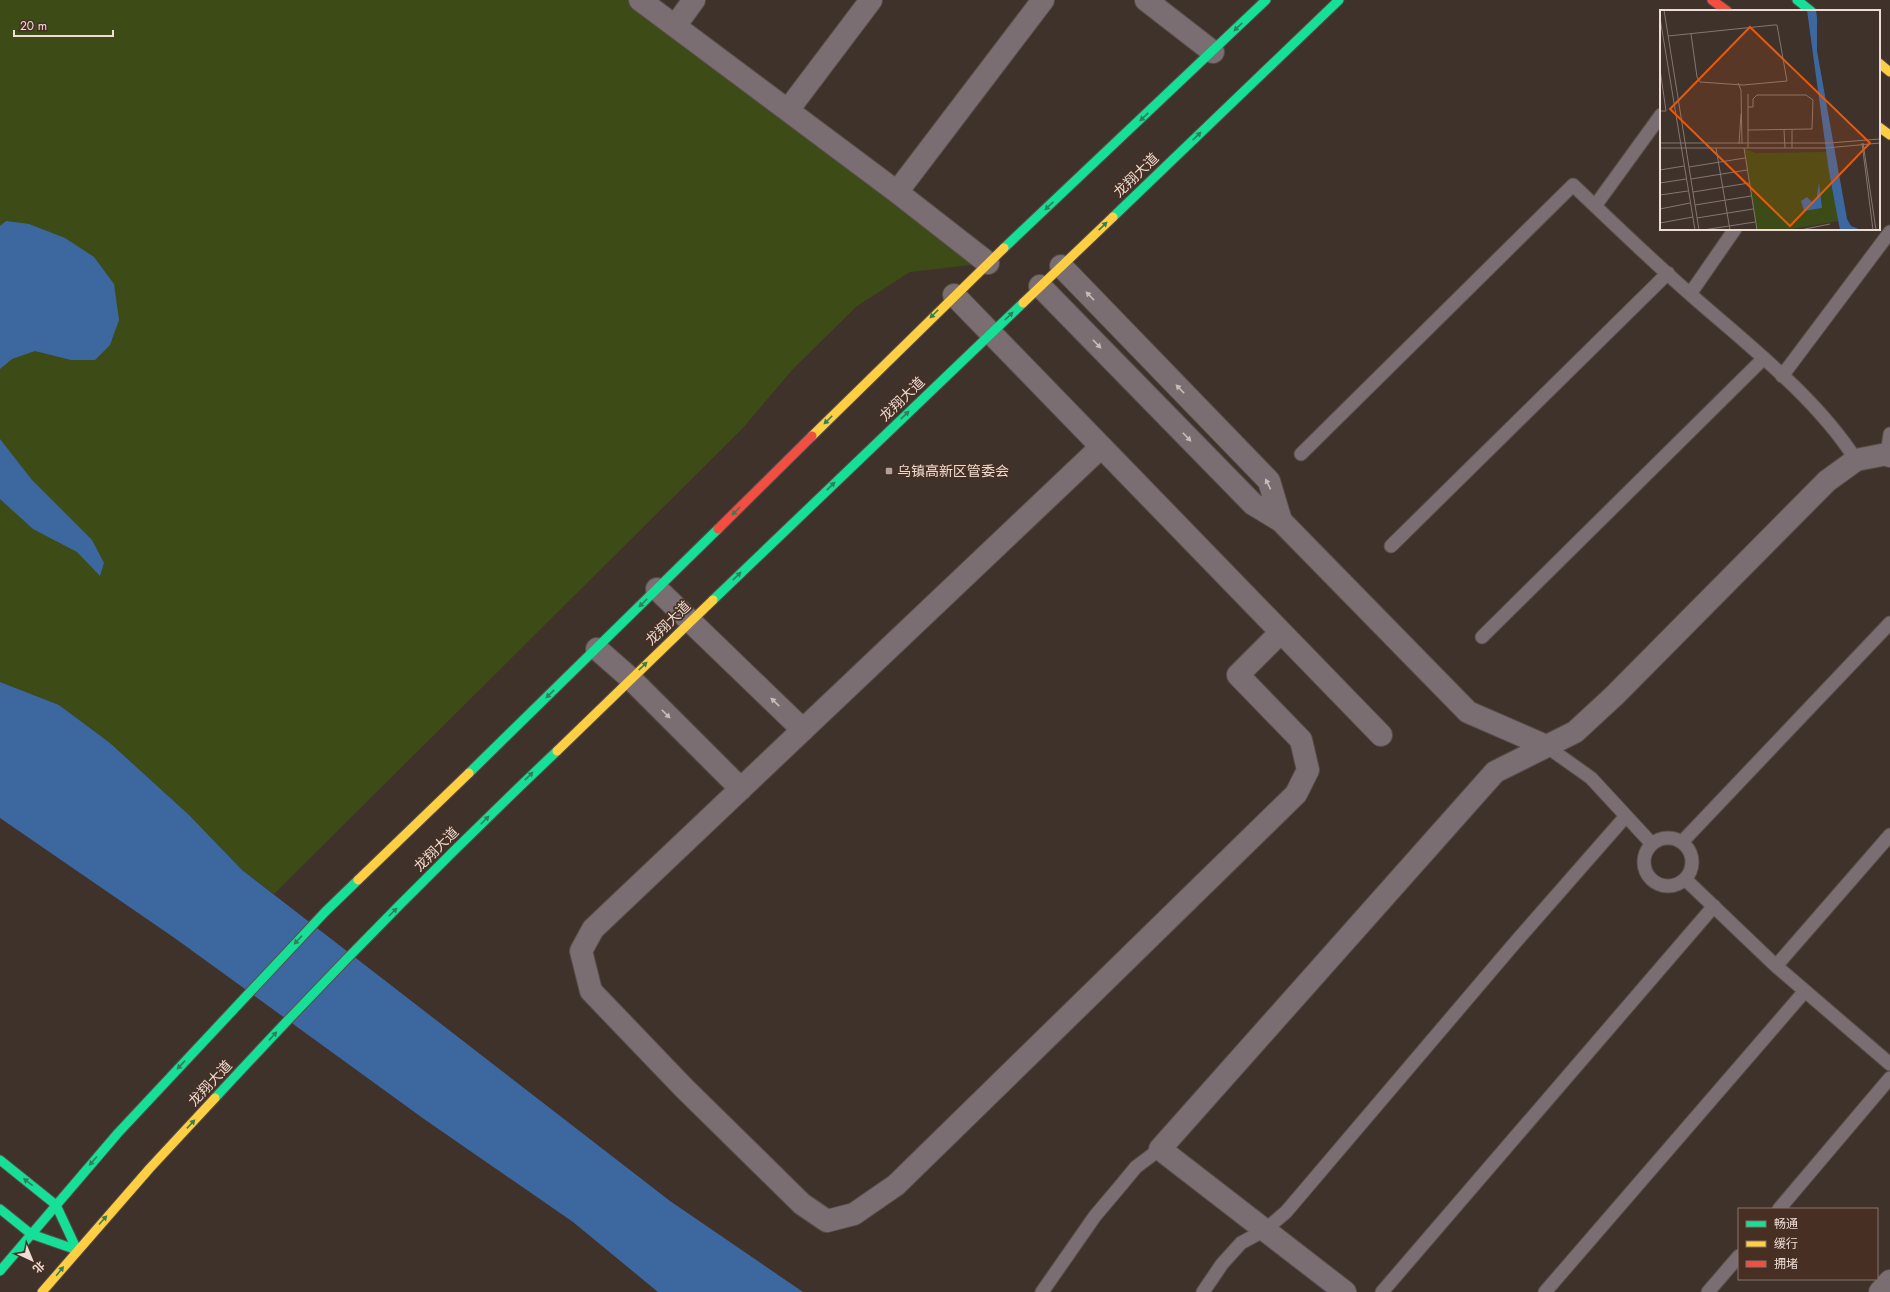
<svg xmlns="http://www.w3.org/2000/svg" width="1890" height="1292" font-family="Jost,'Noto Sans SC',sans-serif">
	<rect width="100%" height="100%" fill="#3f322b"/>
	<!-- green -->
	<path fill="#3d4b16" d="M 0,0 L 640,0 L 988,263 L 910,272 L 857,306 L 793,369 L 743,428 L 274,894 L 242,870 L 189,815 L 110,743 L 59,705 L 0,682 Z"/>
	<!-- water -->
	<path fill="#3d689f" d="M 6,221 L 29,224 L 65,238 L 94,257 L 114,284 L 119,320 L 110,345 L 95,360 L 71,360 L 35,351 L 12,359 L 0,369 L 0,226 Z
		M 0,439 L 32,480 L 92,540 L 104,563 L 100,576 L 77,552 L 33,529 L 0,499 Z
		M 0,682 L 59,705 L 110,743 L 189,815 L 242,870 L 670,1201 L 803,1292 L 658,1292 L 573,1222 L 424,1119 L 176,939 L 0,818 Z"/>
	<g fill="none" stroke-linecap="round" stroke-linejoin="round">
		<!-- lane casing -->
		<g stroke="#594e48" stroke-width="15">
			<path id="lane" d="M 1595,206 L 1661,115
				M 1690,294 L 1735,229
				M 1782,376 L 1890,232
				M 1301,454 L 1573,185 C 1614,224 1655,264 1698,301 C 1752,348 1818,400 1856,460
				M 1887,454 L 1890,434
				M 1391,546 L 1668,273
				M 1482,637 L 1764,358
				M 1546,746 L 1591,778 L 1652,844
				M1644 862a24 24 0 1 1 48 0a24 24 0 1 1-48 0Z
				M 1682,842 L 1890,623
				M 1685,879 L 1776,966 L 1890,1064
				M 1776,966 L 1890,835
				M 1779,1209 L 1890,1078
				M 1042,1292 L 1095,1216 L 1122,1184 L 1136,1167 L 1160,1149
				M 1203,1292 L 1222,1264 L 1241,1243 L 1265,1230 L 1286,1212 L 1513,945 L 1626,816
				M 1382,1292 L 1714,906
				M 1545,1292 L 1805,991
				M 1708,1292 L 1739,1256"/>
		</g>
		<!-- street casing -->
		<g stroke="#594e48" stroke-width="24">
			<path id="street" d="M 640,0 L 897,192 L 988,263
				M 1146,0 L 1213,52
				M 675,26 L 694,0
				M 788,110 L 871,0
				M 897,192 L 1043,0
				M 1061,266 L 1269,481 L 1281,521
				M 1040,286 L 1253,504 L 1281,521 L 1468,712 L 1546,746
				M 954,295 L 1381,735
				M 1101,447 L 593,929 L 581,951 L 591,991 L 684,1088 L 802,1204 L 827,1221 L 854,1214 L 896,1185 L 1296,794 L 1308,770 L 1301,740 L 1238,675 L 1281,632
				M 657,589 L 803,730
				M 597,649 L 630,678 L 741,789
				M 1345,1292 L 1160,1149 L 1495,772 L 1575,732 L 1614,696 L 1827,481 L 1856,460 L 1887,454 L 1890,456
				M 1880,1292 L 1890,1281"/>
		</g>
		<!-- fast casing -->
		<g stroke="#594e48" stroke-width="11">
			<path id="fast" d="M 1797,0 L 1811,11
				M 1113,217 L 1339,0
				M 1004,248 L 1266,0
				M 713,600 L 1023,303
				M 469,773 L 718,529
				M 215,1098 C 325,979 439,863 557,751
				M 0,1160 L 56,1205 L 77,1250
				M 0,1209 L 31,1234 L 77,1250
				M 0,1271 L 118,1133 L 325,912 L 358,880"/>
		</g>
		<!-- slow casing -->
		<g stroke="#594e48" stroke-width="11">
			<path id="slow" d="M 1879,63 L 1890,72
				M 1879,127 L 1890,135
				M 1023,303 L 1113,217
				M 812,436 L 1004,248
				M 557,751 L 713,600
				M 358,880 L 469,773
				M 42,1292 L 150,1168 L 215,1098"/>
		</g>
		<!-- jam casing -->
		<g stroke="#594e48" stroke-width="11">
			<path id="jam" d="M 1712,0 L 1727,11
				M 718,529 L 812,436"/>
		</g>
		<!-- lane -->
		<use href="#lane" stroke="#7a6e73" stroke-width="13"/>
		<!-- street -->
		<use href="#street" stroke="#7a6e73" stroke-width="22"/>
		<!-- fast -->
		<use href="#fast" stroke="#16e098" stroke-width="9"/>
		<!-- slow -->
		<use href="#slow" stroke="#ffcf43" stroke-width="9"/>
		<!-- jam -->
		<use href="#jam" stroke="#f24e42" stroke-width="9"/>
	</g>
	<!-- one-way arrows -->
	<defs><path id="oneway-solid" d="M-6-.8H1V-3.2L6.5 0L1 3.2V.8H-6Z"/></defs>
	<g fill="#317f58">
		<use href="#oneway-solid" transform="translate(1238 27) rotate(136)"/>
		<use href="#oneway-solid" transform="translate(1144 117) rotate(137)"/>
		<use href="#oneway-solid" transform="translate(1197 136) rotate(-44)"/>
		<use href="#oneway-solid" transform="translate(1049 206) rotate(137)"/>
		<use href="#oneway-solid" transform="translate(1103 226) rotate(-44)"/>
		<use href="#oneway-solid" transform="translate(934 314) rotate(135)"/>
		<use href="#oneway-solid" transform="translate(1009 316) rotate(-44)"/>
		<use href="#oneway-solid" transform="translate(905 415) rotate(-44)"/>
		<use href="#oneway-solid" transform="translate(828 420) rotate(135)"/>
		<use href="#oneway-solid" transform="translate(831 486) rotate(-44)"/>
		<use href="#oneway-solid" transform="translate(736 511) rotate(135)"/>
		<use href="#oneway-solid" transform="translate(737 576) rotate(-44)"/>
		<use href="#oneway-solid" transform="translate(643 603) rotate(135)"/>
		<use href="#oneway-solid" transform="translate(643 666) rotate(-44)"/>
		<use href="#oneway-solid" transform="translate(550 694) rotate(136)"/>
		<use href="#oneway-solid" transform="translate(529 776) rotate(-44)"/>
		<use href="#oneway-solid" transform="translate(485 820) rotate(-45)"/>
		<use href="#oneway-solid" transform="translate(393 912) rotate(-45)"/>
		<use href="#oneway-solid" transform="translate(298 940) rotate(133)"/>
		<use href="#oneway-solid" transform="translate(273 1036) rotate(-47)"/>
		<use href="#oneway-solid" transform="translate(181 1065) rotate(133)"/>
		<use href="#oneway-solid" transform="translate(191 1124) rotate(-47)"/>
		<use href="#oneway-solid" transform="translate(93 1161) rotate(131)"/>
		<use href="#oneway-solid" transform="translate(28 1182) rotate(-142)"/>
		<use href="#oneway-solid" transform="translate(103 1220) rotate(-48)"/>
		<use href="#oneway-solid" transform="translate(60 1271) rotate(-51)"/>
	</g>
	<g fill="#cabcb8">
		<use href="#oneway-solid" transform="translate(1090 296) rotate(-134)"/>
		<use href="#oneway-solid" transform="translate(1097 344) rotate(46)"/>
		<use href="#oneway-solid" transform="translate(1180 389) rotate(-134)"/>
		<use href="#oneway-solid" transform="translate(1187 437) rotate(46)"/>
		<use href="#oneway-solid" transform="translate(1268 484) rotate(-116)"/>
		<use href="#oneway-solid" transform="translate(775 702) rotate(-136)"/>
		<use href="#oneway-solid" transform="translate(666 714) rotate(45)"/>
	</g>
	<!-- markers -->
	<rect fill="#b0a19a" stroke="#472f23" stroke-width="1.5" x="885" y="467" width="8" height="8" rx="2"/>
	<g text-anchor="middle" stroke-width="3.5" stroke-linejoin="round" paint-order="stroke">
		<!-- street labels -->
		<g font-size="14" fill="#edddd5" stroke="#472f23">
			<text transform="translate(1136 175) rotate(-44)" y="5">龙翔大道</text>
			<text transform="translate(902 399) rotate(-44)" y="5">龙翔大道</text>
			<text transform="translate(668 623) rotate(-44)" y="5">龙翔大道</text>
			<text transform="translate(436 849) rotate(-45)" y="5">龙翔大道</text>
			<text transform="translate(210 1083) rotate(-47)" y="5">龙翔大道</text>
		</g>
		<!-- poi labels -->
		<g font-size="14" fill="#edddd5" stroke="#472f23" text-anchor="start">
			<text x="897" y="476">乌镇高新区管委会</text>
		</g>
	</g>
	<!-- overview -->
	<g transform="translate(1660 10)">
		<rect width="220" height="220" fill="#3f322b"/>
		<path d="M 84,138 L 95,143 L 168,142 L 169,162 L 179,211 L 125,220 L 97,220 Z" fill="#3d4b16"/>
		<path d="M 147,0 L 156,0 L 157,8 L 157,41 L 187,209 L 191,216 L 201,220 L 180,220 L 169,162 ZM 159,173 L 162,198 L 144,201 L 141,191 L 147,187 L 152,192 L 156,191 Z" fill="#3d689f"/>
		<path fill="none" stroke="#85766f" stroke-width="1" d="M 4,0 L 39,220M 0,8 L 35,220M 8,26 L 114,15 L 117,15 L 127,71 L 83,75 L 40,72 L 37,67 L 31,24M 0,59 L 6,101 L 0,101M 78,73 L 81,80 L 82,134M 88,84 L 88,138M 88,97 L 93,97 L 93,89 L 97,85 L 146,85 L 153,90 L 152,119 L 88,120M 124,120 L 125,138M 132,120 L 132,138M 0,133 L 169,133 L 220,129M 202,133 L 213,220M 203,133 L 216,220M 79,134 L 81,104M 0,138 L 166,138 L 220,133M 56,138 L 70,220M 84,138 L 97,220M 29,157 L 85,148M 0,160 L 24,156M 31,169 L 87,160M 0,173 L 26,169M 33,182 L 89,173M 0,185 L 28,181M 35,195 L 91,186M 0,199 L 30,193M 37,208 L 93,199M 0,213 L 33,207M 43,220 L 95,212M 140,220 L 170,214"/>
		<path fill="#e8590c" fill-opacity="0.15" stroke="#e8590c" stroke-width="2" d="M 90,17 L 210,133 L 130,216 L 10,99 Z"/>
		<rect width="220" height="220" fill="none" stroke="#edddd5" stroke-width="2"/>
	</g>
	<!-- legend -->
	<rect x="1738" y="1208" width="140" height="72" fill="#472f23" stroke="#89756a"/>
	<rect x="1746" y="1221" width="20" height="6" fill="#16e098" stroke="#89756a"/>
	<text x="1774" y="1228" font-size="12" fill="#edddd5">畅通</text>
	<rect x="1746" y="1241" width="20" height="6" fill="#ffcf43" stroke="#89756a"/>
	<text x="1774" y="1248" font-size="12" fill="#edddd5">缓行</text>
	<rect x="1746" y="1261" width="20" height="6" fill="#f24e42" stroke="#89756a"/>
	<text x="1774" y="1268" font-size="12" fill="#edddd5">拥堵</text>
	<!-- north arrow -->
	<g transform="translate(32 1260) rotate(136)" stroke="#472f23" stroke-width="3" paint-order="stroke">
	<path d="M0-3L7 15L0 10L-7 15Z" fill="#edddd5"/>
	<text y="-6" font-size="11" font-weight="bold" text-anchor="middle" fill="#edddd5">北</text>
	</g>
	<!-- scale -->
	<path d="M14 30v6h99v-6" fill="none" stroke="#edddd5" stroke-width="2"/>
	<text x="20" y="30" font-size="12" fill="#edddd5" stroke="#472f23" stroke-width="3" paint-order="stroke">20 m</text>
</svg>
